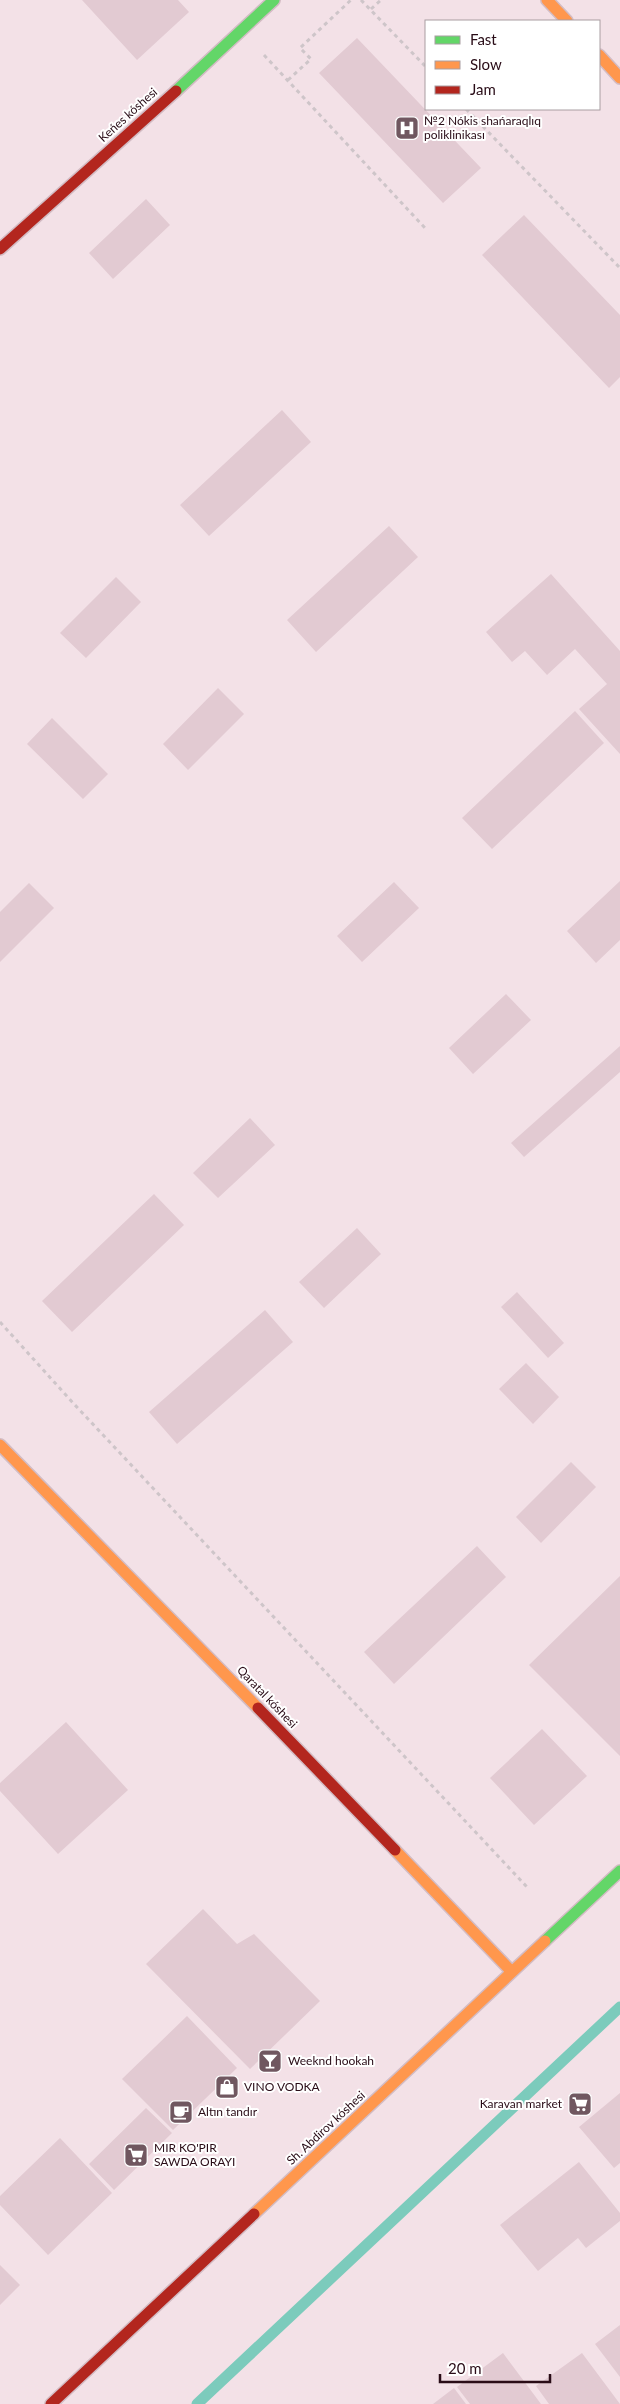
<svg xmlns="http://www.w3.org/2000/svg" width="620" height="2404" font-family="Lato,sans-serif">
	<rect width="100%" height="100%" fill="#f3e1e7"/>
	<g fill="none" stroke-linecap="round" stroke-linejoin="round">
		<!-- stream -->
		<path stroke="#7ccbbc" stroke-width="11" d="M 197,2404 L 620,2007"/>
	</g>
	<!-- building -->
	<path fill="#e2cad2" d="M 82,0 L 178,0 L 189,12 L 137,60 Z
		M 357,38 L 481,168 L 443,203 L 319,73 Z
		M 146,199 L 170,225 L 113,279 L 89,253 Z
		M 524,215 L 620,315 L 620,377 L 609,388 L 482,255 Z
		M 282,410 L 311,442 L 209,536 L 180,505 Z
		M 389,526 L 418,557 L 316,652 L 287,620 Z
		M 551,574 L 620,651 L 620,754 L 579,709 L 607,684 L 575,649 L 547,675 L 525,651 L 512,662 L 486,632 Z
		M 116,577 L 141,602 L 86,658 L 60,633 Z
		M 218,688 L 244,714 L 188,770 L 163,744 Z
		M 575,711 L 604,743 L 492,849 L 462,818 Z
		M 52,718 L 108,774 L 83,799 L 27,744 Z
		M 620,881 L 620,940 L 596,963 L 567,931 Z
		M 394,882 L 419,908 L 362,962 L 337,936 Z
		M 29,883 L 54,908 L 0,962 L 0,912 Z
		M 506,994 L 531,1020 L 473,1074 L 449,1048 Z
		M 620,1046 L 620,1072 L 524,1157 L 511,1143 Z
		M 250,1118 L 275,1145 L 218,1198 L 193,1173 Z
		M 154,1194 L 184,1225 L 72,1332 L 42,1301 Z
		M 357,1228 L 381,1254 L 324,1308 L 299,1282 Z
		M 517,1292 L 564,1343 L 548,1358 L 501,1307 Z
		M 265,1310 L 293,1342 L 177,1444 L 149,1412 Z
		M 526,1363 L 559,1397 L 533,1424 L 499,1389 Z
		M 571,1462 L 596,1487 L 541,1543 L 516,1517 Z
		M 477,1546 L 506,1577 L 394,1684 L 364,1652 Z
		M 620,1576 L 620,1756 L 529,1665 Z
		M 66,1722 L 128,1790 L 58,1854 L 0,1791 L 0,1783 Z
		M 542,1729 L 587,1776 L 534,1825 L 490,1778 Z
		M 203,1909 L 237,1944 L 254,1934 L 320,2001 L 250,2069 L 146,1964 Z
		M 187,2016 L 237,2068 L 173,2130 L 122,2079 Z
		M 620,2093 L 620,2163 L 614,2168 L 579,2127 Z
		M 146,2108 L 172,2133 L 114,2190 L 89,2164 Z
		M 60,2138 L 112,2193 L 48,2255 L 0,2205 L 0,2196 Z
		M 579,2162 L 620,2213 L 620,2221 L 586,2248 L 578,2238 L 538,2271 L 500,2225 Z
		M 0,2265 L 20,2285 L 0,2305 Z
		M 620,2325 L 620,2377 L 595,2344 Z
		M 503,2353 L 541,2404 L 470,2404 L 457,2387 Z
		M 582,2353 L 620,2404 L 549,2404 L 536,2386 Z
		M 454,2388 L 466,2404 L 433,2404 Z"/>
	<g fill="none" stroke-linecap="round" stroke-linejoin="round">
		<!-- fast casing -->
		<g stroke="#d3bcc4" stroke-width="14">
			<path id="fast" d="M 176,91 L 274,0
				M 545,1941 L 620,1871"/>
		</g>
		<!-- slow casing -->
		<g stroke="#d3bcc4" stroke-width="14">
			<path id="slow" d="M 547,0 L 567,21
				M 599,55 L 620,78
				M 0,1445 L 258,1708
				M 395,1850 L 512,1972
				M 254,2214 L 545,1941"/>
		</g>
		<!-- jam casing -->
		<g stroke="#d3bcc4" stroke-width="14">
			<path id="jam" d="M 0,249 L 176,91
				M 258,1708 L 395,1850
				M 51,2404 L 254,2214"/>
		</g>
		<!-- path -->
		<path stroke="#cec5c9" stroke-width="3" stroke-dasharray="4 4" stroke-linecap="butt" d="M 361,0 L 426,67
			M 371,9 L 381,0
			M 264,55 L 425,228
			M 288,80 L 311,59 L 300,48 L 351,0
			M 466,109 L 620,268
			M 0,1322 L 74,1404 L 527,1887"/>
		<!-- fast -->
		<use href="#fast" stroke="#63d668" stroke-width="11"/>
		<!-- slow -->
		<use href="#slow" stroke="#ff974d" stroke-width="11"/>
		<!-- jam -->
		<use href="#jam" stroke="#b3261e" stroke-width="11"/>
	</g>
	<!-- icons -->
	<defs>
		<g id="hospital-square" transform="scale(1.25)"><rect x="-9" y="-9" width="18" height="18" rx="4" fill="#705760" stroke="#fff"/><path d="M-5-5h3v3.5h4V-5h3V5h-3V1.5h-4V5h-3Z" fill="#fff"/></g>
		<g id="bar-square" transform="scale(1.25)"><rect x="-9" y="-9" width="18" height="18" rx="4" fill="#705760" stroke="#fff"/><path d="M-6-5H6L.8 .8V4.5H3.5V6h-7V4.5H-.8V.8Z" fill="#fff"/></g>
		<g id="shop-square" transform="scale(1.25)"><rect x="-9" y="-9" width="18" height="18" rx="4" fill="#705760" stroke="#fff"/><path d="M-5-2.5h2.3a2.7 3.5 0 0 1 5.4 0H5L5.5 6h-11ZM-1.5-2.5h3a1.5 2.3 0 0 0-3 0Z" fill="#fff"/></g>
		<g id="supermarket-square" transform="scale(1.25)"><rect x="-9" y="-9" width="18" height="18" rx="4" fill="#705760" stroke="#fff"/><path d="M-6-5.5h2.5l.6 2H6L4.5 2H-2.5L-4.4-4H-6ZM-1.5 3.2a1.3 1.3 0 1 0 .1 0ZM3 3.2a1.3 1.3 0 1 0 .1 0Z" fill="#fff"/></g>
		<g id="cafe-square" transform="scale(1.25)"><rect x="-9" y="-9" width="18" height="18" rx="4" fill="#705760" stroke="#fff"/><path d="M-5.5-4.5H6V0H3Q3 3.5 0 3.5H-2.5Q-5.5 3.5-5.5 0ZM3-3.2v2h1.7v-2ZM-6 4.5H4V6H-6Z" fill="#fff"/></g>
	</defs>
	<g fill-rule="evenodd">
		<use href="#hospital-square" x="407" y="128"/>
		<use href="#bar-square" x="270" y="2061"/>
		<use href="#shop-square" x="227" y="2087"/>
		<use href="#supermarket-square" x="580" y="2104"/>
		<use href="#cafe-square" x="181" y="2112"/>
		<use href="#supermarket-square" x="136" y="2155"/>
	</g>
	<g text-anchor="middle" stroke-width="4" stroke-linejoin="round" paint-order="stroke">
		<!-- street labels -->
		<g font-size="12" fill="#290c17" stroke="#fff">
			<text transform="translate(128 115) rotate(-42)" y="4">Keńes kóshesi</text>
			<text transform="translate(267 1697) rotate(46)" y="4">Qaratal kóshesi</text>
			<text transform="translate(326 2128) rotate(-43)" y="4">Sh. Abdirov kóshesi</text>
		</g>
		<!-- poi labels -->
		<g font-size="12" fill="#290c17" stroke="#fff" text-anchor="start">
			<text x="424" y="125">№2 Nókis shańaraqlıq<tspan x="424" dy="14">poliklinikası</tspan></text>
			<text x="288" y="2065">Weeknd hookah</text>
			<text x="244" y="2091">VINO VODKA</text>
			<text x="562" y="2108" text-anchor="end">Karavan market</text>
			<text x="198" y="2116">Altın tandır</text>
			<text x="154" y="2152">MIR KO'PIR<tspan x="154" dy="14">SAWDA ORAYI</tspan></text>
		</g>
	</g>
	<!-- legend -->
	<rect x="425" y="20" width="175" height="90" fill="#ffffff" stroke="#a99ea2"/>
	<rect x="435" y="36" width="25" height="8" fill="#63d668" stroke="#a99ea2"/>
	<text x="470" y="45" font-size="15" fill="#290c17">Fast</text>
	<rect x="435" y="61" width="25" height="8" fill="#ff974d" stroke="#a99ea2"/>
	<text x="470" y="70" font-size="15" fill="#290c17">Slow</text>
	<rect x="435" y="86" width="25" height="8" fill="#b3261e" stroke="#a99ea2"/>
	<text x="470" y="95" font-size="15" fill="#290c17">Jam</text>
	<!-- scale -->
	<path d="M440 2374v8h110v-8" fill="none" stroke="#290c17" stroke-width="2.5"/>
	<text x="448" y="2374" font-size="15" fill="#290c17" stroke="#ffffff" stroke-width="4" paint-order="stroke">20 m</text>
</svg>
